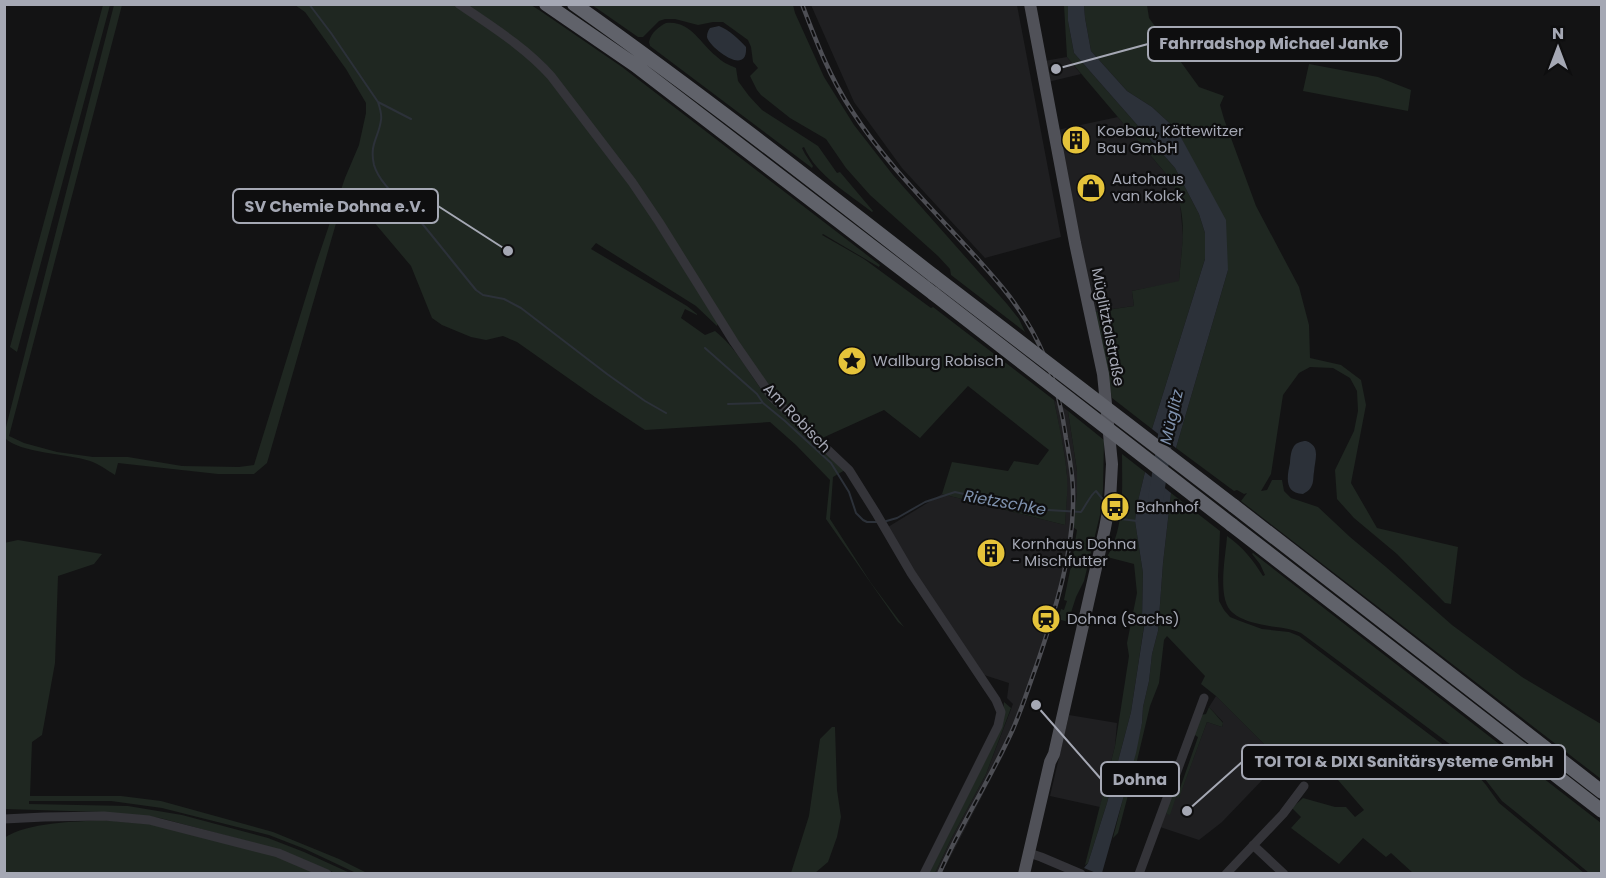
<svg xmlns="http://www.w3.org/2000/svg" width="1606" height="878" font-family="Poppins,sans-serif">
	<rect width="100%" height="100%" fill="#131314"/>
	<!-- built -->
	<path fill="#1f1f21" d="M 811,5 L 1017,5 L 1061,237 L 985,258 L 902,168 L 854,102 Z
		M 1067,57 L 1081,74 L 1048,82 L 1044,61 Z
		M 1118,117 L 1167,175 L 1175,188 L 1180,202 L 1183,237 L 1179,282 L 1132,291 L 1134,306 L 1093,312 L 1057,130 Z
		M 1054,400 L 1068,411 L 1077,471 L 1077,493 L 1068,560 L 1060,598 L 1026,702 L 1004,754 L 942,873 L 935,873 L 951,839 L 986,774 L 1013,704 L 1007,698 L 1009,683 L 984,675 L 914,573 L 888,527 L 942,494 L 1065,525 L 1067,494 L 1067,476 L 1064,452 Z
		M 1216,696 L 1278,758 L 1267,775 L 1222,822 L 1199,840 L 1160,827 L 1165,810 L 1176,796 L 1179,797 L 1207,722 L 1222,727 L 1223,722 L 1209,707 Z
		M 1069,715 L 1117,723 L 1115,746 L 1100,807 L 1050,796 Z"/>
	<!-- green -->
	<path fill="#1f2721" d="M 103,5 L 110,5 L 17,352 L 10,347 Z
		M 114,5 L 122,5 L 9,436 L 24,443 L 57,452 L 93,457 L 128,457 L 182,466 L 239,467 L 254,465 L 316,264 L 345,178 L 359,145 L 366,113 L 366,103 L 346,69 L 305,12 L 295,5 L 454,5 L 483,24 L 536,63 L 630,184 L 718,323 L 717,326 L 696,306 L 596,243 L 591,249 L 687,306 L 697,314 L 697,315 L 685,309 L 681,318 L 705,335 L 715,331 C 740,351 750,377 770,400 C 793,424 820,447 845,470 L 833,477 L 830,519 L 871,583 L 904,627 L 898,622 L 826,519 L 830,480 L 796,445 L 770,422 L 645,430 L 595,397 L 517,342 L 503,336 L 486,340 L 471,337 L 442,325 L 432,318 L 411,266 L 351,195 L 341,206 L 267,463 L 254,474 L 218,474 L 118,463 L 115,475 C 107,470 99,464 90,461 C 69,454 19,453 5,438 L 5,431 Z
		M 463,5 L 531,5 L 539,10 L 622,67 L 880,265 L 879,267 L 823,234 L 822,235 L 864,259 L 931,308 L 933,307 L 1054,400 C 1059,425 1065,451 1067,476 C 1068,493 1066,509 1065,525 L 942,494 L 952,462 L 1008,471 L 1014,461 L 1038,465 L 1049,450 L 968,386 L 920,438 L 884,410 L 820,439 L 775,395 L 552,72 Z
		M 592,5 L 793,5 L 795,13 L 824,77 L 854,125 L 893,175 L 1007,304 L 1019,319 L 1025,332 L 951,275 L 950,269 L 938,256 L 870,195 L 846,168 L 826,139 L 790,118 L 761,95 L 757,90 L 750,76 L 758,68 L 753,62 L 751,47 L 748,40 L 723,22 L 713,22 L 698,25 L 675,19 L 665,19 L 659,21 L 643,37 L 638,37 Z
		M 1064,5 L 1068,5 L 1068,21 L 1074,53 L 1175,168 L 1199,214 L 1205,233 L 1205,259 L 1152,429 L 1112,398 L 1093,312 L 1134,306 L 1132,291 L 1179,281 C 1182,241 1190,211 1167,175 L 1067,57 Z
		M 1084,5 L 1147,5 L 1149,18 L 1199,87 L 1224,96 L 1220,105 L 1224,119 L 1256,206 L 1299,287 L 1309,325 L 1310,358 L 1341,365 L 1361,380 L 1366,405 L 1351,483 L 1377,528 L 1458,547 L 1451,604 L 1445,603 L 1397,554 L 1354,518 L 1337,499 L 1335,470 L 1354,431 L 1358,411 L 1357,391 L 1350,378 L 1333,368 L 1310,367 L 1299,373 L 1283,395 L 1271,474 L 1261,491 L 1267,490 L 1272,480 L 1282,480 L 1284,491 L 1291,498 L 1318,507 L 1350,537 L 1386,567 L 1452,625 L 1522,677 L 1601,724 L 1601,779 L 1241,501 L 1247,493 L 1244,494 L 1237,490 L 1234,491 L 1176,448 L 1228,270 L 1192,159 L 1177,130 L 1152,107 L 1127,91 L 1091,51 L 1085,18 Z
		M 666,23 C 690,20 700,43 716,56 C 722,62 729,65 736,68 L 738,81 L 749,96 L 762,110 L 818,146 L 837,173 L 840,172 L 873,211 L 872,212 C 848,193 817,176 804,147 L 802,148 L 805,154 L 813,166 L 812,168 L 650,46 L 649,42 C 651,33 658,27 666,23 Z
		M 1309,64 L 1378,77 L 1411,90 L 1408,111 L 1303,91 Z
		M 1068,411 L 1104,440 L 1103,490 L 1100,515 L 1084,581 L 1076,597 L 1068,622 L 1058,619 L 1061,609 L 1064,610 L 1067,601 L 1064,600 L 1072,561 L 1077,530 L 1073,527 L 1077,493 L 1077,471 Z
		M 1122,454 L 1145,472 L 1137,505 L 1135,521 L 1143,573 L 1142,618 L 1144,626 L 1131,712 L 1107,803 L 1088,863 L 1085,865 L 1115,746 L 1129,656 L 1127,643 L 1137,593 L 1134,564 L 1107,557 C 1125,526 1122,489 1122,454 Z
		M 1171,493 L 1220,531 L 1218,576 L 1219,601 L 1224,610 L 1230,617 L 1240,621 L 1262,629 L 1289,632 L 1299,636 L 1466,762 L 1486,785 L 1499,803 L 1584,873 L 1413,873 L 1391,853 L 1386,857 L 1363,838 L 1339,864 L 1291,828 L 1301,817 L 1292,808 L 1303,798 L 1335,807 L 1346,807 L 1355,817 L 1364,810 L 1325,765 L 1306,749 L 1287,750 L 1278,758 L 1216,696 L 1201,684 L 1205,676 L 1167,636 L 1164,640 L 1159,683 L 1150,706 L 1136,765 L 1118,833 L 1113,838 L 1142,723 L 1143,707 L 1149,681 L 1152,654 L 1158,631 L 1163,563 Z
		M 1227,536 C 1243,547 1253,560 1263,576 L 1265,575 L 1260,564 L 1252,554 L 1253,553 L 1601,823 L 1601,873 L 1589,873 L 1517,813 L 1502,801 L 1478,770 L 1463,754 L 1301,633 C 1289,627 1277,628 1264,625 C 1254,623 1241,620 1233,613 C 1216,600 1226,555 1227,536 Z
		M 18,540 L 102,554 L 94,564 L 58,576 L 55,663 L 42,735 L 32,742 L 30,796 L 121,796 L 161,801 L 273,832 L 339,859 L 367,873 L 356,873 L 305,849 L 269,835 L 162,808 L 111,801 L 29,801 L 29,804 L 128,806 L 182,815 L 268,838 L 304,852 L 350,873 L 335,873 L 280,850 L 160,818 L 101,812 L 5,809 L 4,543 Z
		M 1004,702 L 1011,708 L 986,774 L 951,839 L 935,873 L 928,874 L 1003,713 Z
		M 1209,707 L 1223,723 L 1222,727 L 1207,722 L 1179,798 L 1176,797 L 1170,815 L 1167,814 L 1165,810 L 1173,789 L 1179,791 L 1198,737 L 1193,734 L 1201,715 L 1206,714 Z
		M 832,727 L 835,727 L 837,790 L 841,817 L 837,837 L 828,862 L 815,873 L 791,873 L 809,816 L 820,739 Z
		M 103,820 L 150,824 L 276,856 L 317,873 L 5,873 L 4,838 C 28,822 74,822 103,820 Z"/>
	<!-- water -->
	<path fill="#2c3139" d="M 1068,5 L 1084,5 L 1085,18 L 1091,51 L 1127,91 L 1152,107 L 1177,130 L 1226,220 L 1228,270 L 1176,448 L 1152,429 L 1205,259 L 1205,233 L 1199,214 L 1175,168 L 1074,53 L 1068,21 Z
		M 719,26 C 729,30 739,39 746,47 C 748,78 709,47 707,37 C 707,33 708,31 710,28 Z
		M 1306,441 C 1321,446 1315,459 1314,472 C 1313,476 1314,483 1311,487 C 1310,490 1306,492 1303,494 C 1284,493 1287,477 1290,463 C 1290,459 1291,451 1293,448 C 1295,443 1301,441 1306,441 Z
		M 1145,472 L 1171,493 L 1163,563 L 1158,631 L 1152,654 L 1149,681 L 1143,707 L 1142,723 L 1136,753 L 1102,873 L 1096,873 L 1084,868 L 1088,863 L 1107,803 L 1131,712 L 1144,627 L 1142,618 L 1143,573 L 1135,521 L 1137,505 Z"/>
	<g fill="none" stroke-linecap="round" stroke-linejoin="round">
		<!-- stream -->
		<path stroke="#2c3139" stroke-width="2" d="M 309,4 L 331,33 L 378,102 L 411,119
			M 378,102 C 380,108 382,114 381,120 C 379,137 369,144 374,165 C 380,186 406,204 420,221 C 439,244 457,267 476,290 L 483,295 L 504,299 L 521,308 L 607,374 L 645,401 L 666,413
			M 705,348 L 757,394 L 763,403 L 785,421 L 831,463 L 849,492 L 856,513 L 863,520 L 867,522 L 877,522
			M 728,404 L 761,403
			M 1113,510 L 1121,519 L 1137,521
			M 883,522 L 897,518 L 925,502 L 955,492 L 1031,509 L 1081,512 C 1085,507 1091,494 1096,491 L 1105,502"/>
		<!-- river -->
		<path stroke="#2c3139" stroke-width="15" d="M 1155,503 L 1168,420"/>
		<!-- minor -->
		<path stroke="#343439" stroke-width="9" d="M 459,4 C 491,26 525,47 551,76 L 632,182 L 659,222 L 734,342 L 772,397 L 849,470 L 876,513 L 911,573 L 996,700 L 1001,712 L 998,726 L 924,874
			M 4,819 L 44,817 L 104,816 L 149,820 L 278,853 L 327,874
			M 1253,845 L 1284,874
			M 1029,853 L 1041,857 L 1081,874
			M 1139,874 L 1204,698
			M 1226,874 L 1283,814 L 1304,786"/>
		<!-- major -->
		<path stroke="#505158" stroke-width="12" d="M 1024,874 L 1050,762 L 1054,754 L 1105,528 L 1110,501 L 1112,464 L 1103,374 L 1075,243 L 1030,4"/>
		<!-- highway -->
		<path stroke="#60626a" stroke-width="14" d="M 546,4 L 635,65 L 934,294
			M 574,4 C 697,91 816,184 934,276
			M 1234,506 L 1602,792
			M 1232,525 L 1602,811"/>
		<!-- rail casing -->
		<g stroke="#4d4e54" stroke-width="4.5">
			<path id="rail" d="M 802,4 C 816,41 830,78 852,111 C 894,176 953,228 1002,287 C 1040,333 1058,380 1066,438 C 1069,456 1073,474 1073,492 C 1075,549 1055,611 1037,664 C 1029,686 1022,708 1013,729 C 991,778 961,824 939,874"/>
		</g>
		<!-- rail -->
		<use href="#rail" stroke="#0e0e0f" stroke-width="2" stroke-dasharray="7" stroke-linecap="butt"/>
		<!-- highway-bridge -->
		<path stroke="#60626a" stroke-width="14" d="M 934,276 L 1234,506
			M 934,294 L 1232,525"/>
	</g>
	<!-- icons -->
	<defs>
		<g id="building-disc" transform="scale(1.5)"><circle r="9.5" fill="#e5c33a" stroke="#0e0e0f"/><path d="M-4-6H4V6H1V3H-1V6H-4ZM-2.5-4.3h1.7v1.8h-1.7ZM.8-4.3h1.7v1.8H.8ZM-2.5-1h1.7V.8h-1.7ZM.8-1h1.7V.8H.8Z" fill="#111"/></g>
		<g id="shop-disc" transform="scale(1.5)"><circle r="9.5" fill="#e5c33a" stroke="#0e0e0f"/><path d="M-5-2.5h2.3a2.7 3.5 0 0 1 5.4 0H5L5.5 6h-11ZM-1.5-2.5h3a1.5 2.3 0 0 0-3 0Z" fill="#111"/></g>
		<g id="sight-disc" transform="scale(1.5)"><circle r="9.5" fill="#e5c33a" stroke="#0e0e0f"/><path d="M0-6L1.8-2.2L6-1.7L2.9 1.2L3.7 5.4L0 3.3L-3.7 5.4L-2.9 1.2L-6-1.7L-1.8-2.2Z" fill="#111"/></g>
		<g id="bus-disc" transform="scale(1.5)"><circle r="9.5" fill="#e5c33a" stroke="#0e0e0f"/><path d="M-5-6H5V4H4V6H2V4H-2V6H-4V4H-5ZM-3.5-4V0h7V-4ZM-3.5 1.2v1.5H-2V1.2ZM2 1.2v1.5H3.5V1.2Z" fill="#111"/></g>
		<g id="station-disc" transform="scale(1.5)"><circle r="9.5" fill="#e5c33a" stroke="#0e0e0f"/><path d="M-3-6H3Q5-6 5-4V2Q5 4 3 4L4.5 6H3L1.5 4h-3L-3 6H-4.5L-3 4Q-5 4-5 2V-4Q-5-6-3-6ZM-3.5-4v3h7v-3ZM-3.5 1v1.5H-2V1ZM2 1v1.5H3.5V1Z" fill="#111"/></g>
	</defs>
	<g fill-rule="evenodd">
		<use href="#building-disc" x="1076" y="140"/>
		<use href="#shop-disc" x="1091" y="188"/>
		<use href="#sight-disc" x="852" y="361"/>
		<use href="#bus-disc" x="1115" y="507"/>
		<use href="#building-disc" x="991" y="553"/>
		<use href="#station-disc" x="1046" y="619"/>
	</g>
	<g text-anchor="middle" stroke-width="4.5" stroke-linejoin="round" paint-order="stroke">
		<!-- poi labels -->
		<g font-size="15" fill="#a5a8b4" stroke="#0e0e0f" text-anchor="start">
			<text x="1097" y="136">Koebau, Köttewitzer<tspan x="1097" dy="17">Bau GmbH</tspan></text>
			<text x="1112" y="184">Autohaus<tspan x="1112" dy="17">van Kolck</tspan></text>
			<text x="873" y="366">Wallburg Robisch</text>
			<text x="1136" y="512">Bahnhof</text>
			<text x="1012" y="549">Kornhaus Dohna<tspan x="1012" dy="17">- Mischfutter</tspan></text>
			<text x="1067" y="624">Dohna (Sachs)</text>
		</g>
		<!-- street labels -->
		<g font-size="15" fill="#a5a8b4" stroke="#0e0e0f">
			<text transform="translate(1108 327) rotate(79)" y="5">Müglitztalstraße</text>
			<text transform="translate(797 418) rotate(46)" y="5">Am Robisch</text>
		</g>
		<!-- water labels -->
		<g font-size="16" font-style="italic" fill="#7e91ad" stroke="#0e0e0f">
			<text transform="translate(1171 417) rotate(-77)" y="6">Müglitz</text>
			<text transform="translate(1005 502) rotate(10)" y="6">Rietzschke</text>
		</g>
	</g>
	<!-- callouts -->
	<path fill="none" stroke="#a5a8b4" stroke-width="2" d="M1056 69L1148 44M508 251L438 206M1187 811L1242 762M1036 705L1101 779"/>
	<g fill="#a5a8b4" stroke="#0e0e0f" stroke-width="2">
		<circle cx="1056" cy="69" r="6"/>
		<circle cx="508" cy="251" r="6"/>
		<circle cx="1187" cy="811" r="6"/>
		<circle cx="1036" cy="705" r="6"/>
	</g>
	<g fill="#0e0e0f" stroke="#a5a8b4" stroke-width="2">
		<rect x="1148" y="27" width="253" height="34" rx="6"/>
		<rect x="233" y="189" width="205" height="34" rx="6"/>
		<rect x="1242" y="745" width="323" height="34" rx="6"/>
		<rect x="1101" y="762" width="78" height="34" rx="6"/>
	</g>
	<g font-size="16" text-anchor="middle" font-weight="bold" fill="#a5a8b4">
		<text x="1274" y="49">Fahrradshop Michael Janke</text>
		<text x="335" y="212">SV Chemie Dohna e.V.</text>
		<text x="1404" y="767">TOI TOI &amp; DIXI Sanitärsysteme GmbH</text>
		<text x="1140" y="785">Dohna</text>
	</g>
	<!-- border -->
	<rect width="1606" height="878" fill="none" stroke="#a5a8b4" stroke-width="12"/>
	<!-- north arrow -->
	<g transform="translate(1558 48)" stroke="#0e0e0f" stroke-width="4.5" paint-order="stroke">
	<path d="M0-4.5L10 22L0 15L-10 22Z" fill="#a5a8b4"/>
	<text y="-9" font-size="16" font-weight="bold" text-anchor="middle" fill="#a5a8b4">N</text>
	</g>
</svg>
